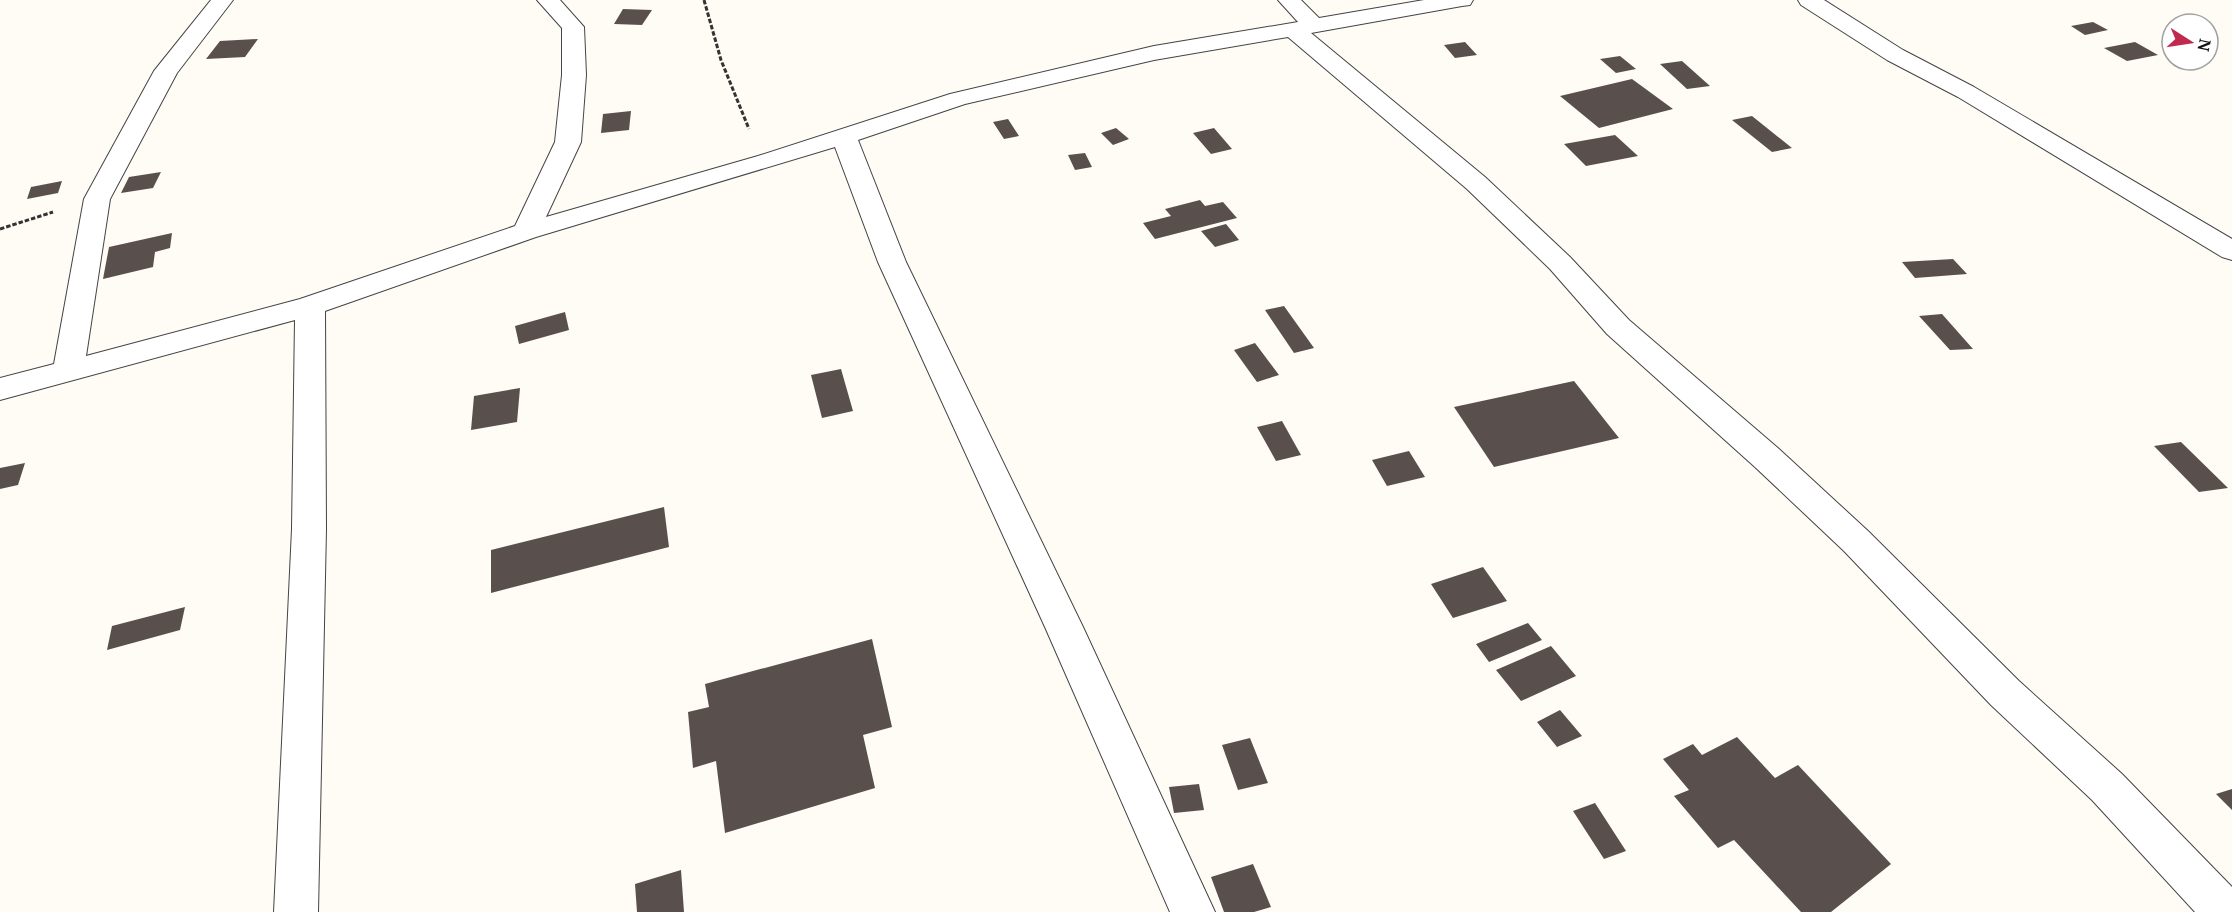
<svg xmlns="http://www.w3.org/2000/svg" width="2232" height="912" font-family="'PT Serif',serif">
	<rect width="100%" height="100%" fill="#fffbf5"/>
	<!-- building -->
	<path fill="#59504d" d="M 623,9 L 652,10 L 642,25 L 614,24 Z
		M 2093,22 L 2108,30 L 2085,35 L 2071,26 Z
		M 258,39 L 245,57 L 206,59 L 220,41 Z
		M 1465,42 L 1477,55 L 1455,58 L 1444,45 Z
		M 2135,42 L 2158,55 L 2127,61 L 2104,48 Z
		M 1620,56 L 1636,69 L 1616,73 L 1600,59 Z
		M 1682,61 L 1710,86 L 1687,89 L 1660,64 Z
		M 1632,79 L 1673,109 L 1599,128 L 1560,96 Z
		M 631,111 L 629,130 L 601,133 L 603,114 Z
		M 1752,116 L 1792,148 L 1772,152 L 1732,120 Z
		M 1008,119 L 1019,136 L 1004,139 L 993,122 Z
		M 1116,128 L 1129,139 L 1113,145 L 1101,133 Z
		M 1214,128 L 1232,149 L 1211,154 L 1193,133 Z
		M 1615,135 L 1638,156 L 1586,166 L 1564,144 Z
		M 1085,153 L 1092,167 L 1075,170 L 1068,155 Z
		M 161,172 L 153,188 L 121,193 L 129,177 Z
		M 62,181 L 58,193 L 27,199 L 31,187 Z
		M 1200,200 L 1205,206 L 1223,202 L 1237,218 L 1155,239 L 1143,223 L 1171,216 L 1165,209 Z
		M 1226,224 L 1239,240 L 1215,247 L 1201,231 Z
		M 172,233 L 170,248 L 155,252 L 153,267 L 103,279 L 109,247 Z
		M 1953,259 L 1967,274 L 1915,278 L 1902,262 Z
		M 1284,306 L 1314,348 L 1294,353 L 1265,310 Z
		M 565,312 L 569,330 L 519,344 L 515,326 Z
		M 1942,314 L 1973,349 L 1950,350 L 1919,316 Z
		M 1255,343 L 1279,375 L 1257,382 L 1234,350 Z
		M 841,369 L 853,411 L 822,418 L 811,375 Z
		M 1574,381 L 1619,438 L 1494,467 L 1454,407 Z
		M 520,388 L 517,422 L 471,430 L 474,396 Z
		M 1282,421 L 1301,455 L 1276,461 L 1257,427 Z
		M 2181,442 L 2228,488 L 2199,492 L 2154,446 Z
		M 1409,451 L 1425,477 L 1387,486 L 1372,460 Z
		M 25,463 L 18,485 L 0,489 L 0,468 Z
		M 664,507 L 669,547 L 491,593 L 491,550 Z
		M 1483,567 L 1507,601 L 1453,618 L 1431,584 Z
		M 185,607 L 180,630 L 107,650 L 112,626 Z
		M 1528,623 L 1542,640 L 1489,662 L 1476,644 Z
		M 872,639 L 892,727 L 863,735 L 875,788 L 725,833 L 716,761 L 693,768 L 688,712 L 709,707 L 705,684 Z
		M 1551,646 L 1576,676 L 1521,701 L 1496,670 Z
		M 1560,710 L 1582,736 L 1557,747 L 1537,722 Z
		M 1737,737 L 1775,778 L 1798,765 L 1891,864 L 1831,912 L 1801,912 L 1734,840 L 1718,848 L 1674,796 L 1689,790 L 1663,759 L 1693,744 L 1702,755 Z
		M 1250,738 L 1268,783 L 1238,790 L 1222,745 Z
		M 1199,784 L 1204,810 L 1174,813 L 1169,787 Z
		M 2232,789 L 2232,810 L 2216,794 Z
		M 1595,803 L 1626,851 L 1604,859 L 1573,811 Z
		M 1253,864 L 1271,907 L 1254,912 L 1224,912 L 1211,877 Z
		M 681,870 L 684,912 L 637,912 L 635,884 Z"/>
	<g fill="none" stroke-linecap="round" stroke-linejoin="round">
		<!-- minor casing -->
		<g stroke="#444" stroke-width="2">
			<path id="minor" d="M 211,0 L 233,0 L 177,73 L 110,199 L 86,356 L 300,299 L 515,226 L 555,142 L 562,75 L 562,28 L 537,0 L 560,0 L 584,27 L 586,75 L 581,142 L 546,217 L 758,156 L 950,94 L 1154,46 L 1298,22 L 1278,0 L 1301,0 L 1319,18 L 1424,0 L 1473,0 L 1470,5 L 1462,6 L 1311,33 L 1485,177 L 1570,257 L 1629,320 L 1779,449 L 1868,531 L 2019,681 L 2122,774 L 2232,887 L 2232,912 L 2195,912 L 2092,800 L 1991,705 L 1844,551 L 1755,467 L 1607,334 L 1550,269 L 1467,189 L 1288,37 L 1154,60 L 965,104 L 858,140 L 906,262 L 1083,627 L 1215,912 L 1170,912 L 1045,627 L 878,262 L 835,147 L 536,237 L 325,311 L 326,529 L 318,912 L 274,912 L 292,529 L 295,320 L 0,400 L 0,378 L 54,364 L 84,199 L 154,71 Z
				M 1798,0 L 1824,0 L 1903,50 L 1974,87 L 2232,239 L 2232,260 L 2222,257 L 1958,97 L 1887,60 L 1801,5 Z"/>
		</g>
		<!-- path -->
		<path stroke="#333" stroke-width="3" stroke-dasharray="4.5 2" stroke-linecap="butt" d="M 704,0 L 721,60 L 749,129
			M 0,229 L 53,212"/>
		<!-- minor -->
		<use href="#minor" fill="#fff" fill-rule="evenodd"/>
	</g>
	<!-- north arrow -->
	<g transform="translate(2190 42) rotate(102)"><circle r="28" fill="#ffffff" stroke="#a0a0a0" stroke-width="1.5"/>
	<path d="M0-4.5L10 22L0 15L-10 22Z" fill="#bf2a4e"/>
	<text y="-9" font-size="16" font-weight="bold" text-anchor="middle" fill="#111111">N</text>
	</g>
</svg>
